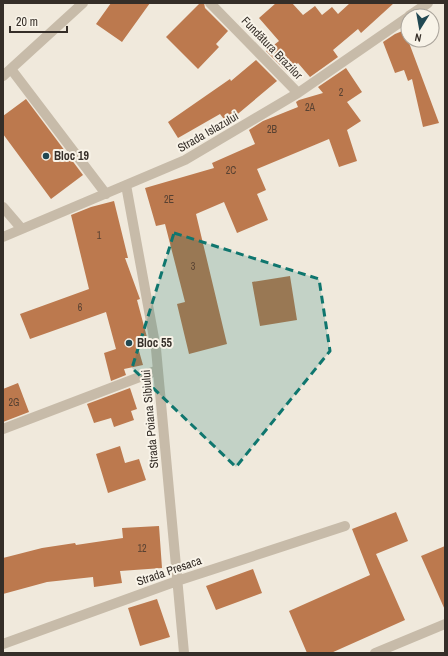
<svg xmlns="http://www.w3.org/2000/svg" width="448" height="656" font-family="'Archivo Narrow',sans-serif">
	<rect width="100%" height="100%" fill="#f0e9dc"/>
	<!-- building -->
	<path fill="#bc794e" d="M 111,3 L 150,3 L 122,42 L 96,24 Z
		M 200,3 L 204,3 L 205,8 L 228,31 L 216,44 L 219,47 L 198,69 L 166,37 Z
		M 276,3 L 292,3 L 303,15 L 315,6 L 322,15 L 332,7 L 338,14 L 350,3 L 394,3 L 361,33 L 358,29 L 333,50 L 338,57 L 310,77 L 298,63 L 287,72 L 266,51 L 279,41 L 259,18 Z
		M 405,30 L 408,40 L 439,123 L 423,127 L 412,79 L 408,81 L 404,70 L 395,73 L 383,42 L 395,34 Z
		M 256,60 L 277,81 L 227,123 L 220,114 L 178,138 L 168,122 L 230,79 L 231,81 Z
		M 346,68 L 362,92 L 347,102 L 361,121 L 347,130 L 357,161 L 339,167 L 329,139 L 257,169 L 266,190 L 257,194 L 268,220 L 237,233 L 224,202 L 196,214 L 227,344 L 189,354 L 177,304 L 185,302 L 165,224 L 156,226 L 145,188 L 214,168 L 212,163 L 255,144 L 249,130 L 263,121 L 298,107 L 296,102 L 299,100 L 323,93 L 318,87 Z
		M 26,99 L 83,175 L 51,199 L 3,134 L 3,116 Z
		M 114,201 L 128,258 L 125,258 L 140,299 L 137,300 L 148,341 L 137,344 L 143,365 L 124,369 L 126,375 L 111,381 L 104,353 L 116,349 L 106,312 L 30,339 L 20,314 L 89,289 L 71,215 L 91,207 Z
		M 290,276 L 297,320 L 260,326 L 252,282 Z
		M 18,383 L 29,412 L 3,422 L 3,389 Z
		M 130,388 L 137,409 L 131,411 L 134,420 L 114,427 L 111,418 L 94,423 L 87,404 Z
		M 120,446 L 125,463 L 139,459 L 146,480 L 108,493 L 96,454 Z
		M 396,512 L 408,541 L 376,554 L 405,620 L 331,653 L 307,653 L 289,611 L 370,575 L 352,529 Z
		M 159,526 L 162,568 L 120,571 L 122,583 L 94,587 L 93,577 L 47,582 L 3,594 L 3,558 L 42,548 L 75,543 L 76,545 L 123,538 L 122,528 Z
		M 445,546 L 445,610 L 421,556 Z
		M 253,569 L 262,593 L 216,610 L 206,586 Z
		M 157,599 L 170,637 L 140,646 L 128,608 Z"/>
	<g fill="none" stroke-linecap="round" stroke-linejoin="round">
		<!-- minor -->
		<path stroke="#c7bba9" stroke-width="10" d="M 210,3 L 298,93
			M 409,16 L 428,3
			M 11,69 L 106,194
			M 3,76 L 83,3
			M 126,185 L 156,349 L 184,653
			M 3,207 L 21,228
			M 3,237 L 185,160 L 298,93 L 408,17
			M 3,429 L 158,370
			M 3,644 L 177,581 L 345,526
			M 375,653 L 445,624"/>
	</g>
	<!-- marked area -->
	<path fill="#0f766e" fill-opacity="0.2" stroke="#0f766e" stroke-width="3" stroke-dasharray="8 5" stroke-linejoin="round" d="M 174,233 L 319,279 L 330,351 L 236,467 L 132,368 Z"/>
	<!-- markers -->
	<g fill="#214852" stroke="#f8f3e8" stroke-width="1.5">
		<circle cx="46" cy="156" r="4"/>
		<circle cx="129" cy="343" r="4"/>
	</g>
	<g text-anchor="middle" stroke-width="4" stroke-linejoin="round" paint-order="stroke">
		<!-- number labels -->
		<g font-size="10" fill="#574132">
			<text x="341" y="96">2</text>
			<text x="310" y="111">2A</text>
			<text x="272" y="133">2B</text>
			<text x="231" y="174">2C</text>
			<text x="169" y="203">2E</text>
			<text x="99" y="239">1</text>
			<text x="193" y="270">3</text>
			<text x="80" y="311">6</text>
			<text x="14" y="406">2G</text>
			<text x="142" y="552">12</text>
		</g>
		<!-- street labels -->
		<g font-size="12" fill="#352e28" stroke="#f8f3e8">
			<text transform="translate(272 48) rotate(46)" y="4">Fundătura Brazilor</text>
			<text transform="translate(208 132) rotate(-30)" y="4">Strada Islazului</text>
			<text transform="translate(150 419) rotate(-95)" y="4">Strada Poiana Sibiului</text>
			<text transform="translate(169 571) rotate(-19)" y="4">Strada Presaca</text>
		</g>
		<!-- poi labels -->
		<g font-size="12" font-weight="bold" fill="#352e28" stroke="#f8f3e8" text-anchor="start">
			<text x="54" y="160">Bloc 19</text>
			<text x="137" y="347">Bloc 55</text>
		</g>
	</g>
	<!-- border -->
	<rect width="448" height="656" fill="none" stroke="#352e28" stroke-width="8"/>
	<!-- north arrow -->
	<g transform="translate(420 28) rotate(191)"><circle r="19" fill="#f8f3e8" stroke="#aaa49b"/>
	<path d="M0-3L7 15L0 10L-7 15Z" fill="#214852"/>
	<text y="-6" font-size="11" font-weight="bold" text-anchor="middle" fill="#352e28">N</text>
	</g>
	<!-- scale -->
	<path d="M10 26v6h57v-6" fill="none" stroke="#352e28" stroke-width="2"/>
	<text x="16" y="26" font-size="12" fill="#352e28" stroke="#f8f3e8" stroke-width="3" paint-order="stroke">20 m</text>
</svg>
